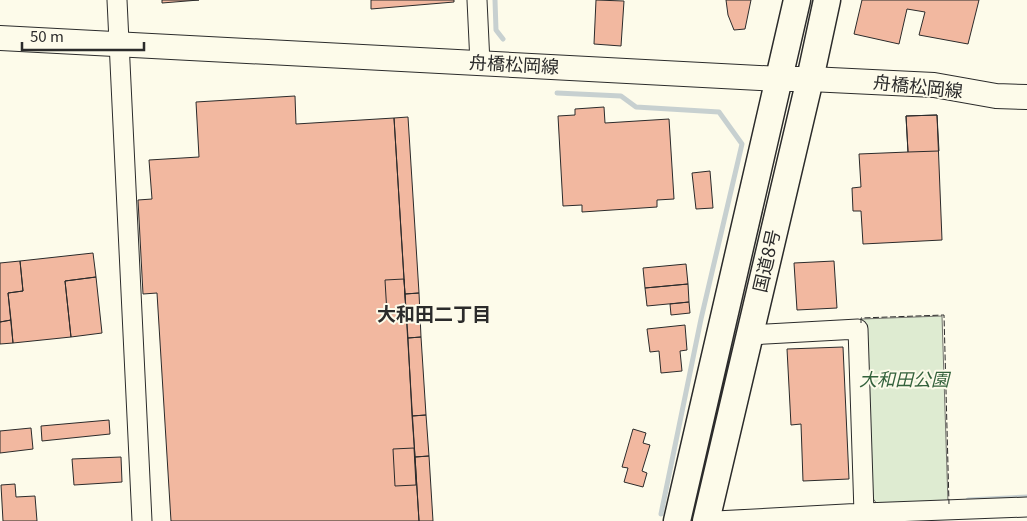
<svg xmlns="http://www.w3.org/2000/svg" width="1027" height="521" font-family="Georgia,'Noto Sans JP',serif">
	<rect width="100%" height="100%" fill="#fdfbea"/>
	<!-- green -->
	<path fill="#deebd1" stroke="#74746e" d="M 942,316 L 948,503 L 878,505 L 867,491 L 862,319 Z"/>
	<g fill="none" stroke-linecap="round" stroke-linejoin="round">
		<!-- stream -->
		<path stroke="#c7d0d0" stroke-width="5" d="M 495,0 L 496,30 L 503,39
			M 557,93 L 621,96 L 636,107 L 719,112 L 742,144 L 701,319 L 661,514
			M 968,500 L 1027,497"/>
	</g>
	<!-- building -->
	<path fill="#f2b8a0" stroke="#2b2b2b" d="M 162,0 L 199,0 L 162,3 Z
		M 371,0 L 454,0 L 454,2 L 371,9 Z
		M 596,0 L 624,1 L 621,46 L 594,44 Z
		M 726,0 L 751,0 L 745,29 L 734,30 L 728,15 Z
		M 862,0 L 979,0 L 968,44 L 919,35 L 925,12 L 907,9 L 899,44 L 854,34 Z
		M 295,96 L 296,124 L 394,118 L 419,521 L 171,521 L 157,293 L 143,294 L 138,200 L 152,199 L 149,160 L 199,157 L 196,102 Z
		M 604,107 L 605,123 L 669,119 L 674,199 L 657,200 L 657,207 L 582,212 L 582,205 L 563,206 L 558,116 L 575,115 L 575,109 Z
		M 937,115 L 942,240 L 863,244 L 861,211 L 853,211 L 852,188 L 861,187 L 859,154 L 908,152 L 906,116 Z
		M 937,115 L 939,151 L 908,152 L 906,116 Z
		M 408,117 L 419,293 L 405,294 L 394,118 Z
		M 710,171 L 713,208 L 696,209 L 692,173 Z
		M 93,253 L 96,277 L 65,281 L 71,337 L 13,343 L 8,293 L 23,291 L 20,261 Z
		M 20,261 L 23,291 L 8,293 L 11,320 L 0,322 L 0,263 Z
		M 834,261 L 837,308 L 797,310 L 794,263 Z
		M 686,264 L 688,284 L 645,288 L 643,268 Z
		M 96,277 L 102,333 L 71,337 L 65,281 Z
		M 404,279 L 406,313 L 387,314 L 385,280 Z
		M 688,284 L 689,302 L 647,306 L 645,288 Z
		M 419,293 L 421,337 L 408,338 L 405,294 Z
		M 689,302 L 690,313 L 671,315 L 670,304 Z
		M 11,320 L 13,343 L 0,344 L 0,322 Z
		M 685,325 L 687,350 L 680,351 L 682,371 L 661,373 L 659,351 L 650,352 L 647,329 Z
		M 421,337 L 426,415 L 412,416 L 408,338 Z
		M 843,347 L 849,479 L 803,481 L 801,424 L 791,425 L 787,349 Z
		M 426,415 L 429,456 L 415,457 L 412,416 Z
		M 109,420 L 110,434 L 42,441 L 41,426 Z
		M 31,428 L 33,449 L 0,453 L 0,431 Z
		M 633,429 L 646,433 L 643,443 L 650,445 L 642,471 L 647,473 L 643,487 L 624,482 L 628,468 L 622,467 Z
		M 414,448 L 416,485 L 395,486 L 393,449 Z
		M 429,456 L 433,521 L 419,521 L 415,457 Z
		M 121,457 L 122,482 L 74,485 L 72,459 Z
		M 15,484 L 16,497 L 35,496 L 37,521 L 3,521 L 1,485 Z"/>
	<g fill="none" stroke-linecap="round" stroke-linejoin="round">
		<!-- minor casing -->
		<g stroke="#2b2b2b" stroke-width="21">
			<path id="minor" d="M 117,0 L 142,521
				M 477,0 L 480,63
				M 750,335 L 858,329 L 864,513 L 862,521
				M 716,521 L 864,513 L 1027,507"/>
		</g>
		<!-- major casing -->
		<g stroke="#2b2b2b" stroke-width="26">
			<path id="major" d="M 0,38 L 780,79 L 810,79 L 934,85 L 996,96 L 1027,97"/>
		</g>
		<!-- highway casing -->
		<g stroke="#2b2b2b" stroke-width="29">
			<path id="highway" d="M 677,521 L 797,0
				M 706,521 L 810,79 L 827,0"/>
		</g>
		<!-- minor -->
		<use href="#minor" stroke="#fdfbea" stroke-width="19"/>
		<!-- major -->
		<use href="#major" stroke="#fdfbea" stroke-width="24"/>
		<!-- highway -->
		<use href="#highway" stroke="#fdfbea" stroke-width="26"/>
		<!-- fence -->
		<path stroke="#2b2b2b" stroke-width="1" stroke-dasharray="6 2.5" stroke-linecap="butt" d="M 861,323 L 861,318 L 944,315 L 949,504"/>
	</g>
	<g text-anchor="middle" stroke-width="4" stroke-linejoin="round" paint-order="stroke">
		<!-- street labels -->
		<g font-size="18" fill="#2b2b2b" stroke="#fdfbea">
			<text transform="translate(514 65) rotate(3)" y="6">舟橋松岡線</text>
			<text transform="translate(918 87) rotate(6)" y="6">舟橋松岡線</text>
			<text transform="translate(767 261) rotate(-77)" y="6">国道8号</text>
		</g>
		<!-- park labels -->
		<g font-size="18" font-style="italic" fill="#34623c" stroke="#fdfbea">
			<text x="904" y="386">大和田公園</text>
		</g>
		<!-- neighbourhood labels -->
		<g font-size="19" font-weight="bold" fill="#2b2b2b" stroke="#fdfbea">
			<text x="434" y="321">大和田二丁目</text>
		</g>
	</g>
	<!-- scale -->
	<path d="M22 42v8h122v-8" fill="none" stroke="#2b2b2b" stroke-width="2.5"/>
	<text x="30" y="42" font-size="15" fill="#2b2b2b" stroke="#fdfbea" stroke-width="4" paint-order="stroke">50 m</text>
</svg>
